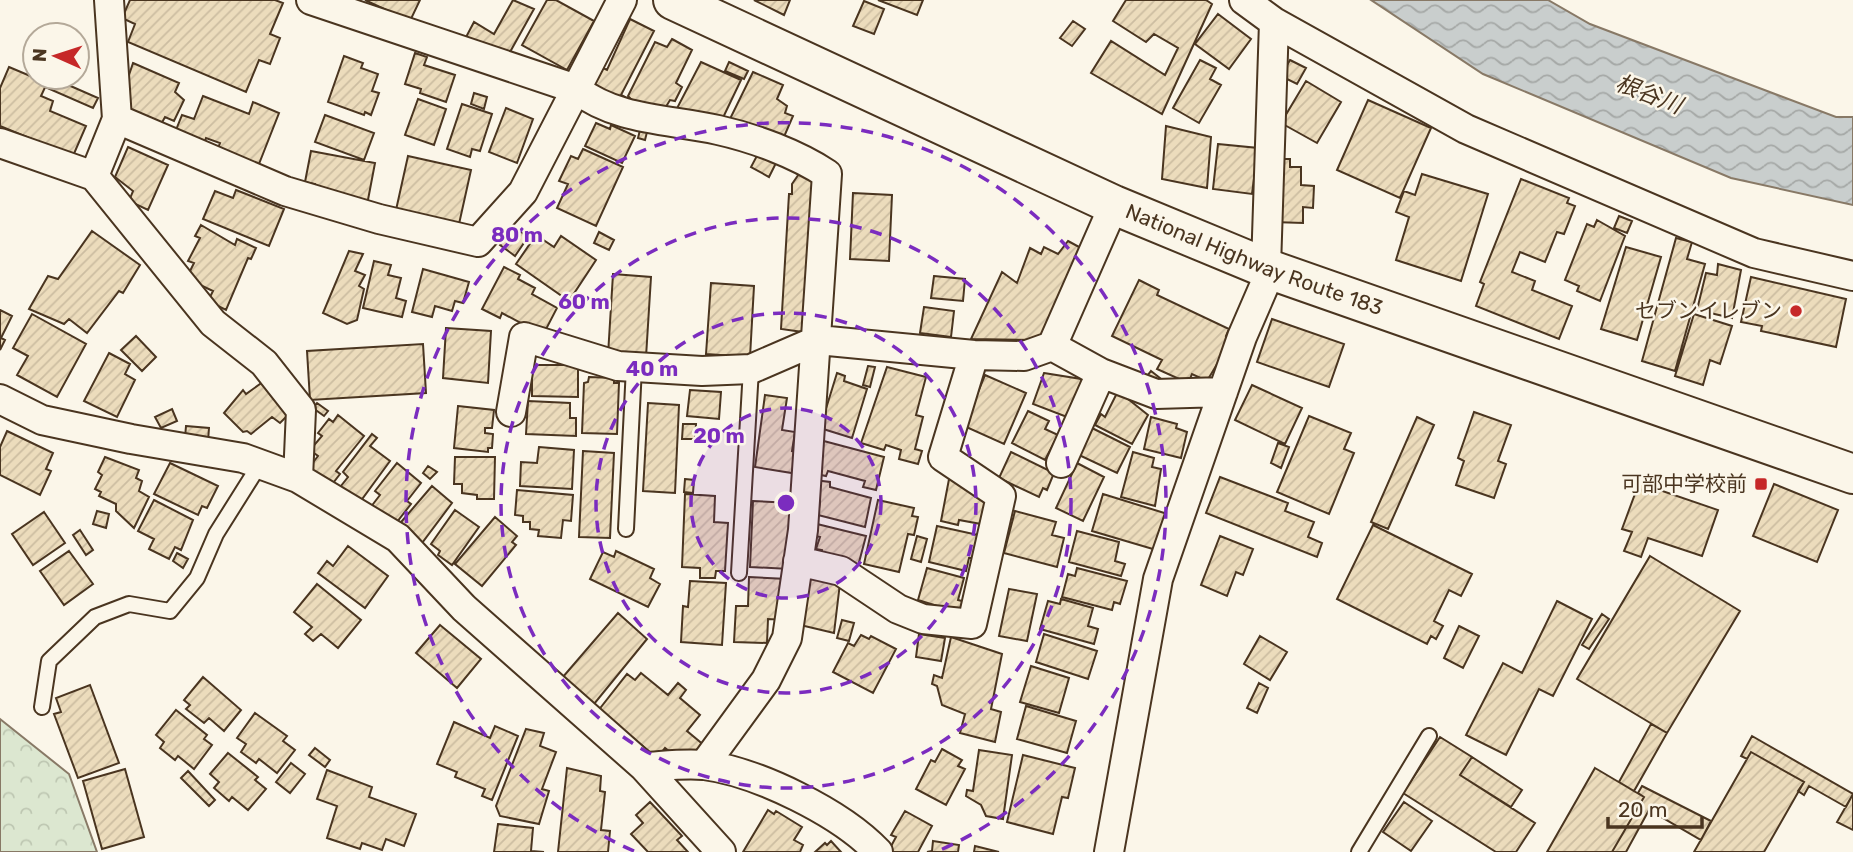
<svg xmlns="http://www.w3.org/2000/svg" width="1853" height="852" font-family="Rubik,'Noto Sans JP',sans-serif">
	<defs>
		<pattern id="forest-crowns" width="20" height="18" patternUnits="userSpaceOnUse" patternTransform="scale(1.75)"><rect width="20" height="18" fill="#dce7d0"/><path d="M2 6a3 3 0 1 1 6 0M12 15a3 3 0 1 1 6 0" fill="none" stroke="#bec7b2"/></pattern>
		<pattern id="water-waves" width="16" height="10" patternUnits="userSpaceOnUse" patternTransform="scale(1.75)"><rect width="16" height="10" fill="#c9cecd"/><path d="M0 5q4-4 8 0t8 0" fill="none" stroke="#a5a8a6"/></pattern>
		<pattern id="building-hatch" width="6" height="6" patternUnits="userSpaceOnUse" patternTransform="scale(1.75)"><rect width="6" height="6" fill="#ecdcbc"/><path d="M-1 1l2-2M0 6l6-6M5 7l2-2" fill="none" stroke="#ccbda1"/></pattern>
	</defs>
	<rect width="100%" height="100%" fill="#fbf6e9"/>
	<!-- forest -->
	<path fill="url(#forest-crowns)" stroke="#887966" stroke-width="2" d="M 0,719 L 69,774 L 97,852 L 0,852 Z"/>
	<!-- water -->
	<path fill="url(#water-waves)" stroke="#887966" stroke-width="2" d="M 1371,0 L 1548,0 L 1590,24 L 1836,117 L 1853,117 L 1853,205 L 1731,178 L 1483,74 Z"/>
	<!-- building -->
	<path fill="url(#building-hatch)" stroke="#4a3520" stroke-width="2" d="M 130,0 L 275,0 L 283,3 L 270,34 L 280,38 L 270,64 L 259,60 L 246,92 L 128,42 L 135,24 L 122,18 Z
		M 365,0 L 420,0 L 410,21 Z
		M 513,0 L 534,9 L 505,61 L 465,39 L 474,22 L 494,34 Z
		M 547,0 L 556,0 L 594,21 L 567,70 L 522,45 Z
		M 754,0 L 790,0 L 784,15 Z
		M 878,0 L 923,0 L 917,15 Z
		M 1126,0 L 1206,0 L 1212,4 L 1162,114 L 1091,73 L 1111,41 L 1165,75 L 1178,48 L 1154,34 L 1146,42 L 1113,21 Z
		M 864,1 L 884,9 L 874,34 L 853,26 Z
		M 1218,14 L 1251,39 L 1229,69 L 1195,44 Z
		M 630,19 L 654,31 L 621,95 L 625,97 L 620,107 L 588,91 L 601,67 L 607,70 Z
		M 1073,21 L 1085,29 L 1072,46 L 1060,38 Z
		M 672,39 L 692,50 L 676,83 L 682,87 L 675,101 L 670,100 L 664,110 L 639,108 L 628,96 L 655,42 L 667,47 Z
		M 415,53 L 427,57 L 424,65 L 455,75 L 446,102 L 420,93 L 421,89 L 405,84 Z
		M 344,56 L 363,63 L 361,68 L 378,74 L 372,91 L 379,93 L 371,115 L 365,112 L 364,115 L 328,102 Z
		M 1200,60 L 1216,68 L 1210,79 L 1221,85 L 1199,123 L 1173,108 Z
		M 1290,60 L 1306,68 L 1297,84 L 1281,76 Z
		M 701,62 L 741,80 L 719,126 L 673,116 Z
		M 729,62 L 748,71 L 744,79 L 725,71 Z
		M 133,63 L 179,83 L 175,92 L 184,100 L 174,121 L 165,117 L 158,130 L 126,115 L 121,78 L 128,78 Z
		M 9,67 L 47,83 L 41,96 L 53,101 L 50,111 L 86,126 L 73,156 L 0,126 L 0,88 Z
		M 753,72 L 783,85 L 777,99 L 787,106 L 785,113 L 793,116 L 780,146 L 727,125 Z
		M 50,77 L 98,98 L 93,108 L 45,87 Z
		M 1306,81 L 1341,102 L 1317,143 L 1281,123 Z
		M 474,93 L 487,97 L 484,109 L 471,104 Z
		M 203,96 L 249,114 L 253,102 L 279,113 L 257,169 L 216,153 L 220,143 L 206,138 L 203,147 L 174,135 L 182,115 L 194,119 Z
		M 418,99 L 446,109 L 434,145 L 405,135 Z
		M 1368,100 L 1431,128 L 1400,198 L 1337,170 Z
		M 462,104 L 492,114 L 480,151 L 472,149 L 470,157 L 447,149 Z
		M 506,108 L 533,119 L 517,163 L 489,152 Z
		M 325,115 L 374,133 L 364,160 L 315,142 Z
		M 596,123 L 610,129 L 611,125 L 635,136 L 622,163 L 585,146 Z
		M 1166,126 L 1211,137 L 1207,188 L 1162,179 Z
		M 640,130 L 647,132 L 645,140 L 638,138 Z
		M 1218,144 L 1258,148 L 1252,194 L 1213,189 Z
		M 128,147 L 168,165 L 148,210 L 129,201 L 133,191 L 115,177 Z
		M 583,149 L 623,167 L 596,226 L 557,208 L 568,184 L 559,181 L 571,156 L 578,159 Z
		M 760,150 L 778,159 L 769,177 L 751,167 Z
		M 311,151 L 375,163 L 367,205 L 313,195 L 315,184 L 305,182 Z
		M 408,156 L 471,170 L 459,224 L 396,210 Z
		M 1275,159 L 1290,159 L 1290,167 L 1301,167 L 1301,185 L 1314,186 L 1313,208 L 1303,207 L 1303,223 L 1273,222 Z
		M 799,174 L 813,178 L 812,182 L 819,183 L 803,332 L 781,329 L 789,194 L 792,194 L 792,184 Z
		M 1422,174 L 1488,194 L 1461,281 L 1396,260 L 1409,217 L 1396,212 L 1404,191 L 1415,195 Z
		M 1521,179 L 1569,198 L 1567,203 L 1575,206 L 1564,234 L 1557,232 L 1545,262 L 1520,252 L 1512,272 L 1535,281 L 1532,290 L 1572,306 L 1559,339 L 1476,306 L 1484,284 L 1480,282 Z
		M 236,190 L 284,209 L 269,246 L 203,219 L 215,191 L 233,198 Z
		M 853,193 L 892,195 L 889,261 L 850,259 Z
		M 1619,216 L 1632,221 L 1627,233 L 1614,228 Z
		M 1597,220 L 1625,236 L 1600,301 L 1577,291 L 1579,286 L 1565,280 L 1587,224 L 1594,227 Z
		M 201,225 L 235,245 L 237,239 L 256,248 L 251,259 L 248,258 L 226,310 L 208,301 L 213,291 L 196,283 L 197,280 L 188,275 L 194,263 L 188,261 L 200,238 L 195,236 Z
		M 513,226 L 528,237 L 515,256 L 500,245 Z
		M 92,231 L 140,265 L 123,293 L 119,291 L 87,333 L 69,319 L 64,324 L 29,309 L 48,276 L 58,279 Z
		M 599,232 L 614,240 L 609,250 L 594,243 Z
		M 536,235 L 554,247 L 561,236 L 596,260 L 569,301 L 516,264 Z
		M 1676,238 L 1692,242 L 1687,259 L 1705,264 L 1675,371 L 1642,361 Z
		M 1068,241 L 1081,248 L 1041,340 L 971,339 L 1002,272 L 1017,283 L 1030,248 L 1041,254 L 1044,247 L 1058,254 Z
		M 1626,247 L 1661,257 L 1637,340 L 1601,329 Z
		M 349,251 L 363,254 L 355,271 L 365,275 L 359,286 L 364,289 L 357,320 L 347,324 L 323,313 Z
		M 374,261 L 391,265 L 388,275 L 401,278 L 396,298 L 406,301 L 402,317 L 363,308 Z
		M 1718,264 L 1741,270 L 1732,318 L 1697,310 L 1706,273 L 1717,275 Z
		M 504,267 L 520,275 L 518,279 L 535,288 L 532,294 L 557,308 L 543,335 L 502,313 L 500,318 L 482,309 Z
		M 423,269 L 469,282 L 463,303 L 455,301 L 452,311 L 435,306 L 432,317 L 412,312 Z
		M 613,274 L 651,277 L 646,357 L 608,355 Z
		M 934,276 L 965,279 L 963,301 L 931,298 Z
		M 1751,277 L 1846,299 L 1836,347 L 1761,331 L 1762,326 L 1741,322 Z
		M 1139,280 L 1159,290 L 1157,295 L 1229,329 L 1226,336 L 1232,339 L 1207,381 L 1192,374 L 1188,383 L 1157,369 L 1162,360 L 1112,336 Z
		M 711,283 L 754,286 L 750,357 L 706,354 Z
		M 924,307 L 954,311 L 951,337 L 920,333 Z
		M 0,310 L 12,316 L 1,338 L 5,340 L 0,350 Z
		M 32,314 L 86,344 L 57,397 L 17,375 L 28,356 L 13,348 Z
		M 1694,314 L 1732,326 L 1720,364 L 1710,360 L 1703,385 L 1675,376 Z
		M 1272,319 L 1344,344 L 1329,387 L 1257,362 Z
		M 446,328 L 491,331 L 488,383 L 443,378 Z
		M 136,336 L 156,357 L 142,371 L 121,350 Z
		M 423,344 L 426,393 L 310,400 L 307,351 Z
		M 109,353 L 130,364 L 125,374 L 135,380 L 117,417 L 84,401 Z
		M 532,365 L 578,365 L 578,397 L 532,396 Z
		M 868,366 L 875,367 L 870,387 L 863,385 Z
		M 887,367 L 926,377 L 916,415 L 923,417 L 915,449 L 922,451 L 918,464 L 899,459 L 901,450 L 886,445 L 884,450 L 861,443 Z
		M 1151,371 L 1165,382 L 1144,380 Z
		M 837,373 L 845,376 L 844,381 L 867,389 L 852,438 L 820,428 Z
		M 1044,373 L 1081,379 L 1084,389 L 1067,417 L 1033,404 Z
		M 985,375 L 1026,393 L 1004,444 L 964,426 Z
		M 589,377 L 614,378 L 614,383 L 619,383 L 617,434 L 582,433 L 584,383 L 588,382 Z
		M 267,379 L 295,408 L 280,423 L 272,417 L 251,434 L 247,431 L 243,432 L 224,413 L 243,390 L 246,394 Z
		M 1252,385 L 1302,408 L 1285,444 L 1235,420 Z
		M 690,390 L 721,392 L 719,419 L 687,416 Z
		M 1118,391 L 1148,415 L 1132,444 L 1095,425 L 1101,414 L 1105,417 Z
		M 765,395 L 787,398 L 782,430 L 795,432 L 792,451 L 801,452 L 798,474 L 755,467 Z
		M 528,401 L 570,403 L 570,418 L 576,418 L 576,436 L 526,434 Z
		M 317,403 L 328,411 L 324,416 L 313,408 Z
		M 648,403 L 679,405 L 675,493 L 643,491 Z
		M 458,406 L 494,410 L 492,428 L 485,428 L 485,433 L 493,434 L 492,448 L 488,448 L 488,452 L 454,448 Z
		M 172,409 L 177,421 L 161,428 L 155,417 Z
		M 1028,411 L 1049,421 L 1045,429 L 1058,435 L 1045,460 L 1012,443 Z
		M 1474,412 L 1511,425 L 1498,461 L 1506,464 L 1494,498 L 1456,485 L 1464,461 L 1458,458 Z
		M 338,415 L 364,436 L 336,471 L 340,474 L 330,487 L 308,469 L 318,456 L 310,450 L 322,436 L 318,433 L 329,419 L 333,422 Z
		M 1309,416 L 1351,433 L 1344,449 L 1354,453 L 1329,514 L 1277,492 Z
		M 1151,417 L 1177,424 L 1176,428 L 1187,432 L 1181,458 L 1144,449 Z
		M 1417,417 L 1434,425 L 1388,529 L 1371,522 Z
		M 683,424 L 696,424 L 695,439 L 682,439 Z
		M 186,426 L 209,428 L 208,441 L 185,438 Z
		M 1092,428 L 1130,447 L 1117,473 L 1079,455 Z
		M 7,431 L 53,453 L 46,469 L 51,471 L 40,495 L 0,475 L 0,447 Z
		M 372,434 L 377,438 L 370,446 L 390,461 L 357,506 L 337,491 L 348,477 L 343,472 Z
		M 820,440 L 884,457 L 876,490 L 863,487 L 865,481 L 828,471 L 826,476 L 811,473 Z
		M 1278,443 L 1289,447 L 1281,468 L 1271,463 Z
		M 539,447 L 574,450 L 572,489 L 520,486 L 521,462 L 537,463 Z
		M 583,451 L 614,453 L 610,538 L 579,537 Z
		M 1011,452 L 1054,473 L 1047,490 L 1043,488 L 1039,497 L 999,478 Z
		M 1133,452 L 1154,458 L 1152,467 L 1161,469 L 1155,506 L 1121,497 Z
		M 105,457 L 139,470 L 136,478 L 142,481 L 139,491 L 149,497 L 134,528 L 116,511 L 116,504 L 99,496 L 101,492 L 95,489 L 102,475 L 98,472 Z
		M 455,457 L 495,457 L 494,499 L 477,499 L 477,495 L 462,493 L 462,484 L 454,484 Z
		M 170,463 L 218,486 L 207,508 L 202,506 L 198,515 L 154,494 Z
		M 397,463 L 421,483 L 407,501 L 411,504 L 393,527 L 370,508 L 380,495 L 375,491 Z
		M 1077,463 L 1104,477 L 1083,521 L 1056,508 Z
		M 428,466 L 437,472 L 430,479 L 423,473 Z
		M 950,474 L 986,497 L 981,524 L 959,520 L 958,525 L 941,521 Z
		M 1220,477 L 1288,503 L 1285,511 L 1314,522 L 1308,537 L 1322,543 L 1317,557 L 1206,513 Z
		M 685,479 L 694,480 L 693,493 L 684,492 Z
		M 814,480 L 830,482 L 830,487 L 871,498 L 865,527 L 818,515 L 820,502 L 813,500 Z
		M 1639,483 L 1718,510 L 1702,556 L 1648,538 L 1641,557 L 1624,551 L 1632,532 L 1622,529 Z
		M 1774,484 L 1838,510 L 1817,562 L 1753,536 Z
		M 432,486 L 452,503 L 419,547 L 396,528 Z
		M 517,490 L 573,495 L 571,521 L 563,520 L 561,538 L 538,536 L 539,530 L 530,529 L 530,522 L 523,522 L 523,516 L 515,515 Z
		M 685,494 L 715,496 L 714,522 L 728,523 L 725,571 L 716,571 L 715,578 L 700,578 L 700,568 L 682,567 Z
		M 1103,494 L 1174,516 L 1163,552 L 1092,531 Z
		M 154,500 L 193,520 L 181,550 L 175,547 L 169,559 L 149,549 L 154,539 L 138,531 Z
		M 878,500 L 914,508 L 912,516 L 918,517 L 914,535 L 908,534 L 899,572 L 864,564 Z
		M 753,501 L 792,503 L 789,569 L 750,567 Z
		M 455,510 L 479,527 L 452,565 L 438,555 L 440,551 L 431,544 Z
		M 97,511 L 109,514 L 106,528 L 93,524 Z
		M 1015,511 L 1056,522 L 1052,535 L 1064,538 L 1057,567 L 1004,553 Z
		M 44,512 L 65,543 L 33,565 L 12,534 Z
		M 495,517 L 517,536 L 512,542 L 516,545 L 482,586 L 455,564 Z
		M 813,523 L 866,536 L 858,566 L 821,557 L 822,550 L 816,549 L 820,537 L 810,535 Z
		M 1373,525 L 1472,574 L 1461,596 L 1449,590 L 1434,621 L 1443,626 L 1436,639 L 1431,636 L 1427,644 L 1337,599 Z
		M 937,526 L 978,535 L 973,558 L 969,558 L 966,571 L 929,562 Z
		M 80,530 L 93,550 L 86,555 L 73,535 Z
		M 1077,531 L 1119,542 L 1115,561 L 1125,564 L 1121,576 L 1069,562 Z
		M 917,536 L 927,539 L 921,562 L 911,559 Z
		M 1220,536 L 1253,549 L 1243,575 L 1236,572 L 1227,596 L 1201,585 Z
		M 348,546 L 388,576 L 365,608 L 318,573 L 327,561 L 333,566 Z
		M 69,551 L 93,584 L 64,605 L 40,571 Z
		M 616,551 L 654,569 L 650,578 L 660,584 L 648,607 L 590,579 L 603,552 L 614,557 Z
		M 177,553 L 188,559 L 183,568 L 173,561 Z
		M 1650,556 L 1740,611 L 1667,733 L 1577,679 Z
		M 927,568 L 964,578 L 958,600 L 966,602 L 963,614 L 918,600 Z
		M 1077,568 L 1127,581 L 1120,604 L 1114,602 L 1112,610 L 1062,597 L 1068,574 L 1075,576 Z
		M 803,570 L 840,583 L 834,633 L 796,624 Z
		M 749,577 L 787,579 L 786,620 L 768,619 L 767,643 L 734,642 L 736,606 L 748,606 Z
		M 690,581 L 726,583 L 722,645 L 681,642 L 683,606 L 688,607 Z
		M 317,584 L 361,620 L 338,648 L 321,634 L 313,641 L 305,634 L 312,627 L 294,612 Z
		M 1009,589 L 1037,594 L 1027,641 L 999,636 Z
		M 1061,599 L 1093,608 L 1088,626 L 1098,629 L 1094,644 L 1040,629 L 1048,601 L 1060,604 Z
		M 1557,601 L 1592,619 L 1553,696 L 1539,689 L 1506,755 L 1466,735 L 1503,663 L 1522,673 Z
		M 618,613 L 647,639 L 590,709 L 562,678 Z
		M 1602,614 L 1609,619 L 1589,649 L 1582,645 Z
		M 842,620 L 854,623 L 849,641 L 837,638 Z
		M 440,625 L 481,659 L 457,688 L 416,653 Z
		M 1459,626 L 1479,636 L 1463,668 L 1444,658 Z
		M 919,634 L 945,638 L 941,661 L 916,657 Z
		M 1044,634 L 1097,651 L 1088,679 L 1036,662 Z
		M 861,635 L 869,639 L 871,636 L 896,649 L 873,693 L 833,672 L 848,643 L 854,646 Z
		M 1260,636 L 1287,652 L 1270,680 L 1244,664 Z
		M 951,637 L 1002,654 L 991,709 L 1001,712 L 995,742 L 960,733 L 965,714 L 942,705 L 937,686 L 932,684 L 934,675 L 942,678 Z
		M 1031,666 L 1069,678 L 1059,713 L 1020,702 Z
		M 641,673 L 668,695 L 678,683 L 686,690 L 680,698 L 700,715 L 687,731 L 705,746 L 684,763 L 665,748 L 657,758 L 627,733 L 622,739 L 594,716 L 627,674 L 635,680 Z
		M 203,677 L 241,710 L 224,731 L 209,718 L 204,723 L 186,709 L 190,705 L 184,700 Z
		M 1259,683 L 1268,688 L 1257,713 L 1247,708 Z
		M 90,685 L 119,763 L 78,778 L 54,714 L 61,712 L 56,698 Z
		M 1026,706 L 1076,721 L 1067,753 L 1017,739 Z
		M 176,710 L 207,735 L 204,739 L 212,745 L 194,769 L 178,756 L 175,760 L 160,748 L 164,742 L 156,735 Z
		M 255,713 L 287,736 L 283,741 L 295,750 L 277,773 L 259,759 L 256,763 L 241,752 L 246,744 L 237,738 Z
		M 454,722 L 490,738 L 495,726 L 518,736 L 492,800 L 482,796 L 485,789 L 455,777 L 457,772 L 437,764 Z
		M 1651,724 L 1667,733 L 1634,791 L 1619,782 Z
		M 526,729 L 544,733 L 540,746 L 556,752 L 542,789 L 549,791 L 539,824 L 500,816 L 496,806 Z
		M 1752,736 L 1853,794 L 1846,807 L 1809,786 L 1804,795 L 1798,791 L 1804,782 L 1751,752 L 1747,759 L 1741,756 Z
		M 1440,737 L 1472,757 L 1460,775 L 1535,823 L 1516,852 L 1496,852 L 1403,793 Z
		M 315,748 L 330,760 L 325,767 L 309,755 Z
		M 942,749 L 962,760 L 958,766 L 965,769 L 946,805 L 916,789 L 931,760 L 935,762 Z
		M 979,750 L 1012,755 L 1003,819 L 986,816 L 981,805 L 966,796 L 967,790 L 973,791 Z
		M 1751,752 L 1804,782 L 1764,852 L 1694,852 Z
		M 228,753 L 258,777 L 255,780 L 266,789 L 248,810 L 232,797 L 229,801 L 214,788 L 219,782 L 210,774 Z
		M 1023,755 L 1075,768 L 1068,798 L 1062,797 L 1053,834 L 1007,822 Z
		M 1472,757 L 1522,790 L 1511,807 L 1460,775 Z
		M 291,763 L 305,774 L 290,793 L 276,782 Z
		M 567,768 L 601,776 L 600,791 L 605,792 L 601,830 L 610,831 L 608,852 L 558,852 Z
		M 1595,768 L 1644,797 L 1612,852 L 1547,852 Z
		M 125,769 L 144,837 L 102,849 L 83,781 Z
		M 327,770 L 372,787 L 369,797 L 416,814 L 404,846 L 386,839 L 382,850 L 362,843 L 360,849 L 327,838 L 337,806 L 317,799 Z
		M 188,771 L 215,800 L 209,806 L 181,778 Z
		M 1642,786 L 1711,821 L 1701,840 L 1649,810 L 1626,852 L 1612,852 L 1644,797 L 1638,793 Z
		M 1853,794 L 1853,830 L 1837,822 Z
		M 650,802 L 682,836 L 677,840 L 688,852 L 648,852 L 631,834 L 643,823 L 636,815 Z
		M 1404,802 L 1432,821 L 1411,851 L 1383,832 Z
		M 768,810 L 774,814 L 776,811 L 802,827 L 794,840 L 803,845 L 800,852 L 743,852 Z
		M 905,811 L 932,826 L 918,852 L 892,852 L 889,850 L 896,837 L 891,835 Z
		M 498,824 L 533,828 L 531,851 L 544,852 L 494,852 Z
		M 831,841 L 841,852 L 815,852 L 825,843 L 827,845 Z
		M 933,841 L 959,845 L 958,852 L 927,852 L 932,851 Z
		M 975,846 L 999,852 L 974,852 Z"/>
	<g fill="none" stroke-linecap="round" stroke-linejoin="round">
		<!-- lane casing -->
		<g stroke="#4a3520" stroke-width="18">
			<path id="lane" d="M 626,529 L 634,367
				M 739,573 L 751,369
				M 42,707 L 49,661 L 95,617 L 129,604 L 170,611 L 197,578 L 216,534 L 260,464
				M 1359,852 L 1429,736"/>
		</g>
		<!-- street casing -->
		<g stroke="#4a3520" stroke-width="32">
			<path id="street" d="M 109,0 L 117,119
				M 311,0 L 576,89 C 617,121 669,119 718,130 C 754,138 797,154 827,174 L 803,530 L 787,638 L 766,680 L 704,765
				M 1244,0 L 1274,22 L 1466,129 L 1754,253 L 1853,276
				M 0,143 L 94,176 L 213,323 L 264,363 L 301,410 L 298,478
				M 94,176 L 117,119 L 285,191 L 379,219 L 478,242 L 523,192 L 622,0
				M 1266,267 L 1274,22
				M 1052,346 L 1101,373 L 1156,394 L 1223,392
				M 0,399 L 42,420 L 131,439 L 243,458 L 298,478 L 398,538 L 464,608 L 644,767 L 721,852
				M 511,412 L 524,337 L 618,366 L 702,371 L 751,369 L 818,340 L 974,355 L 1024,356 L 1052,346 L 1114,205
				M 1061,463 L 1101,373
				M 798,561 L 841,571 L 898,609 L 923,619 L 972,624 L 1001,496 L 943,457 L 974,355
				M 644,767 C 663,766 685,763 704,765 C 758,772 841,813 878,852
				M 1109,852 L 1158,579 L 1242,337 L 1271,270"/>
		</g>
		<!-- highway casing -->
		<g stroke="#4a3520" stroke-width="42">
			<g id="highway">
				<path id="s1" d="M 673,0 L 1114,205 L 1271,270 L 1853,474"/>
			</g>
		</g>
		<!-- lane -->
		<use href="#lane" stroke="#fbf6e9" stroke-width="14"/>
		<!-- street -->
		<use href="#street" stroke="#fbf6e9" stroke-width="28"/>
		<!-- highway -->
		<use href="#highway" stroke="#fbf6e9" stroke-width="38"/>
	</g>
	<!-- distance rings -->
	<circle cx="786" cy="503" r="95" fill="#7b2cbf" fill-opacity=".12"/>
	<g fill="none" stroke="#7b2cbf" stroke-width="3.5" stroke-dasharray="12 9">
		<circle cx="786" cy="503" r="95"/>
		<circle cx="786" cy="503" r="190"/>
		<circle cx="786" cy="503" r="285"/>
		<path d="M634 851A380 380 0 1 1 938 851"/>
	</g>
	<!-- markers -->
	<g fill="#c62828" stroke="#fbf6e9" stroke-width="2.5">
		<circle cx="1796" cy="311" r="7"/>
		<rect x="1754" y="477" width="14" height="14" rx="3.5"/>
	</g>
	<g text-anchor="middle" stroke-width="5" stroke-linejoin="round" paint-order="stroke">
		<!-- street labels -->
		<g font-size="21" fill="#4a3520" stroke="#fbf6e9">
			<text dy="7" stroke="none"><textPath href="#s1" startOffset="637">National Highway Route 183</textPath></text>
		</g>
		<!-- poi labels -->
		<g font-size="21" fill="#4a3520" stroke="#fbf6e9" text-anchor="end">
			<text x="1782" y="318">セブンイレブン</text>
			<text x="1747" y="491">可部中学校前</text>
		</g>
		<!-- water labels -->
		<g font-size="23" font-style="italic" fill="#4a3520" stroke="#fbf6e9">
			<text transform="translate(1649 94) rotate(21)" y="8">根谷川</text>
		</g>
	</g>
	<circle cx="786" cy="503" r="10" fill="#7b2cbf" stroke="#fbf6e9" stroke-width="3.5"/>
	<g font-size="21" text-anchor="middle" font-weight="bold" fill="#7b2cbf" stroke="#fbf6e9" stroke-width="5" stroke-linejoin="round" paint-order="stroke">
		<text x="517" y="242">80 m</text>
		<text x="584" y="309">60 m</text>
		<text x="652" y="376">40 m</text>
		<text x="719" y="443">20 m</text>
	</g>
	<!-- north arrow -->
	<g transform="translate(56 56) rotate(273)"><circle r="33" fill="#fbf6e9" stroke="#b4a999" stroke-width="2"/>
	<path d="M0-5L12 26L0 18L-12 26Z" fill="#c62828"/>
	<text y="-10" font-size="19" font-weight="bold" text-anchor="middle" fill="#4a3520">N</text>
	</g>
	<!-- scale -->
	<path d="M1608 817v10h94v-10" fill="none" stroke="#4a3520" stroke-width="3.5"/>
	<text x="1618" y="817" font-size="21" fill="#4a3520" stroke="#fbf6e9" stroke-width="5" paint-order="stroke">20 m</text>
</svg>
